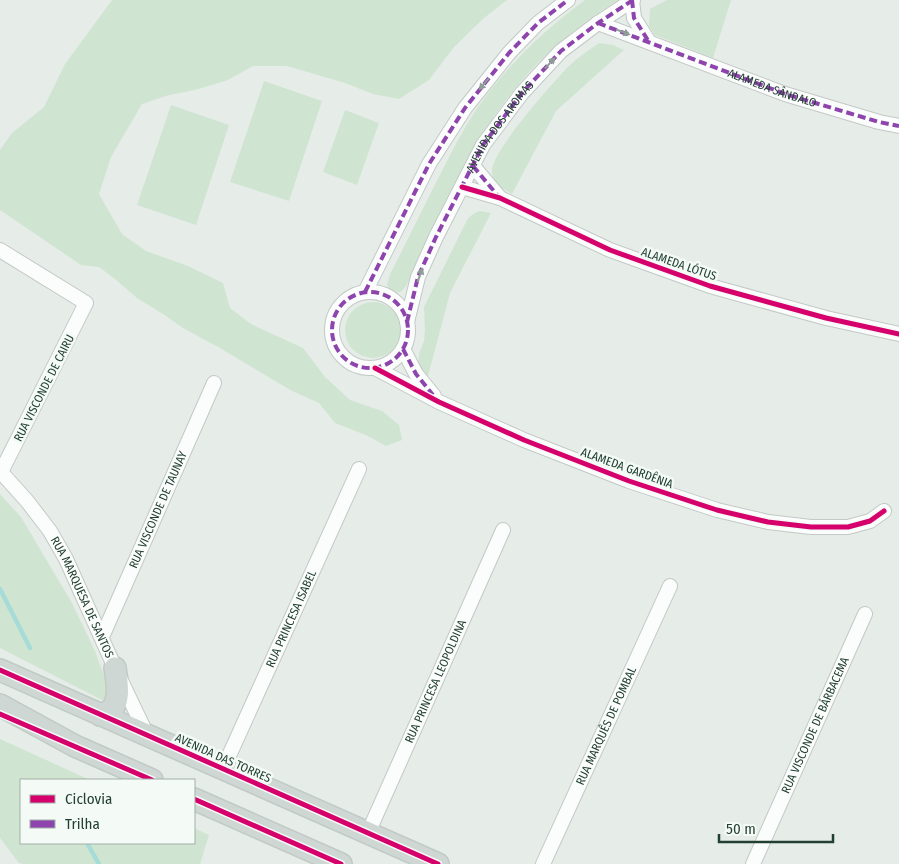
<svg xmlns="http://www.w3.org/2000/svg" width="899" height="864" font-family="'Fira Sans Condensed',sans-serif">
	<rect width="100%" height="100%" fill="#e6ece8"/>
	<!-- green -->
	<path fill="#cfe5d1" d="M 112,0 L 507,0 L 484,18 L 454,47 L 429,80 L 399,99 L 373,94 L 345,83 L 287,66 L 253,66 L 228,80 L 195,90 L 169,95 L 142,104 L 111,157 L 99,194 L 122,234 L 146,251 L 188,266 L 223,283 L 230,308 L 251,324 L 303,348 L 325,377 L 350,400 L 382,411 L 399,425 L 402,440 L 386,446 L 368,436 L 335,423 L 319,403 L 292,391 L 218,347 L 183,328 L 163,314 L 137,298 L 115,279 L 99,267 L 81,265 L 0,210 L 0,150 L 12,133 L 44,107 L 65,64 Z
		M 585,0 L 618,0 C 566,32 519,75 488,127 C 457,178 432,233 406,286 L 401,292 L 390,291 L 387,285 L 390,274 C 409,238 426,201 445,165 C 457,141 470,117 486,96 C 514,59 548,27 585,0 Z
		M 667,0 L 731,0 L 713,58 L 655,35 L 649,26 L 650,9 Z
		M 599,43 L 613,45 L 624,50 L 556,111 L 512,194 C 503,189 493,184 492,172 C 489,154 554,81 568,67 C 577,58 589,50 599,43 Z
		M 264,81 L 322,101 L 289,201 L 230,182 Z
		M 171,105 L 229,125 L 196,225 L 137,205 Z
		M 345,110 L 379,123 L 357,185 L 323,172 Z
		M 480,211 L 491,213 L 450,293 L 427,380 L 418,365 L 419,354 L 424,341 L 425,330 L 424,307 L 467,220 C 471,215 474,213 480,211 Z
		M345 330a28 28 0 1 1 56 0a28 28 0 1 1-56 0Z
		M 0,494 L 21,517 L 72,603 L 95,651 L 111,694 L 104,701 L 0,648 Z
		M 0,739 L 90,780 L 21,780 L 21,843 L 194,843 L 194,828 L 209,835 L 200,864 L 23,864 L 19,863 L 0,838 Z"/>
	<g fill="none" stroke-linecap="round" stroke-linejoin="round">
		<!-- stream -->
		<path stroke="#a6dbd7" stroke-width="4.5" d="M 0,589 L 30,648
			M 87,843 L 99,864"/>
		<!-- street casing -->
		<g stroke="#c3c9c5" stroke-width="16">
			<g id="street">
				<path d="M 632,0 L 634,18 L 649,42"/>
				<path d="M 598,23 L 785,94 L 879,122 L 899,126"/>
				<path d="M 473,166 L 500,198"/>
				<path d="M 462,187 L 500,198 L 610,250 L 710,286 L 826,318 L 899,334"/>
				<path d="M 0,250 L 86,303 L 1,472"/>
				<circle cx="370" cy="330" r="38"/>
				<path d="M 365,292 L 429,164 L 465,108 L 509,53 L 538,23 L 568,0"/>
				<path id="s1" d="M 407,322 L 418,277 L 436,237 L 483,145 L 522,93 L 561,51 L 598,23 L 633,0"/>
				<path d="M 403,349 L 416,374 L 434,396"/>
				<path d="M 375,368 L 439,402 L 524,440 L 629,481 L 717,510 L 768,522 L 811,527 L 848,527 L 870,521 L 884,511"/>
				<path id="s2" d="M 0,471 L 27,501 L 50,531 L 66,559 L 115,668 L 147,735"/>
				<path id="s3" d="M 102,637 L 214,383"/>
				<path id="s4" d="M 223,769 L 359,469"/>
				<path id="s5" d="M 368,833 L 503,530"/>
				<path id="s6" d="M 543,864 L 670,586"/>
				<path id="s7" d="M 753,864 L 865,614"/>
			</g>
		</g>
		<!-- primary casing -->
		<g stroke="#c2cac6" stroke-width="24">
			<path id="primary" d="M 0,670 L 438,864
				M 0,705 L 75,746 L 152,780
				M 100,715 C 102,714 105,713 108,712 C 122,704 117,681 115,668
				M 194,799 L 341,864"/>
		</g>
		<!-- street -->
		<use href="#street" stroke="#fbfcfc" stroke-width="14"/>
		<!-- primary -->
		<use href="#primary" stroke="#ced7d3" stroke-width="21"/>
		<!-- quiet -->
		<g stroke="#8e44ad" stroke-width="4" stroke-dasharray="8 4" stroke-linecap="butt">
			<path d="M 632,0 L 634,18 L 649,42"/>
			<path id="s8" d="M 598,23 L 785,94 L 879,122 L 899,126"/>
			<path d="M 473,166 L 498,196"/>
			<circle cx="370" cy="330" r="38"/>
			<path d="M 365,292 L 429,164 L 465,108 L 509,53 L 538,23 L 568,0"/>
			<path d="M 407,322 L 418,277 L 436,237 L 483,145 L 522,93 L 561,51 L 598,23 L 633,0"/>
			<path d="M 403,349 L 416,374 L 433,395"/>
		</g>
		<!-- cycleway casing -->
		<g stroke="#f4faf6" stroke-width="8">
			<path id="cycleway" d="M 462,187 L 500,198 L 610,250 L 710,286 L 826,318 L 899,334
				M 375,368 L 439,402 L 524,440 L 629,481 L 717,510 L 768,522 L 811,527 L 848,527 L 870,521 L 884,511
				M 0,670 L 438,864
				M 0,714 L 152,780
				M 194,799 L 341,864"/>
		</g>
		<!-- cycleway -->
		<use href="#cycleway" stroke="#d6006c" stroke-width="5"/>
	</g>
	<!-- one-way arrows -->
	<defs><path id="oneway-solid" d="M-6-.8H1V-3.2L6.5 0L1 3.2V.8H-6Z" transform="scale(1.25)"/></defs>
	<g fill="#8e9e97">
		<use href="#oneway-solid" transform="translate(623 32) rotate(21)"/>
		<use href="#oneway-solid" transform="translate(550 63) rotate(-47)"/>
		<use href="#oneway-solid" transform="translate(484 84) rotate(129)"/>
		<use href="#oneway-solid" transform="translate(420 275) rotate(-70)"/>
	</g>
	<g text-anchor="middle" stroke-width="5" stroke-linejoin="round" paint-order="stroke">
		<!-- street labels -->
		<g font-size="12" fill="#224032" stroke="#f4faf6">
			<text dy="4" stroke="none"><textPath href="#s8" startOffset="186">ALAMEDA SÂNDALO</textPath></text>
			<text dy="4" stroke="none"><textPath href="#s1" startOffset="218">AVENIDA DOS AROMAS</textPath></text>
			<text transform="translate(679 264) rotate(19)" y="4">ALAMEDA LÓTUS</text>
			<text transform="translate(44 388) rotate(-63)" y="4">RUA VISCONDE DE CAIRU</text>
			<text transform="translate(627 468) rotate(20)" y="4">ALAMEDA GARDÊNIA</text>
			<text dy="4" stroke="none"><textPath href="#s3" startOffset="139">RUA VISCONDE DE TAUNAY</textPath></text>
			<text dy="4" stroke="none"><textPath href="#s2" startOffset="152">RUA MARQUESA DE SANTOS</textPath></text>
			<text dy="4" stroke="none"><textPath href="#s4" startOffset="165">RUA PRINCESA ISABEL</textPath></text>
			<text dy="4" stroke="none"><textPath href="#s5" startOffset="166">RUA PRINCESA LEOPOLDINA</textPath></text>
			<text dy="4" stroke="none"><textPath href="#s6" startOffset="152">RUA MARQUÊS DE POMBAL</textPath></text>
			<text dy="4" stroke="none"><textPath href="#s7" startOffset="152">RUA VISCONDE DE BÁRBACEMA</textPath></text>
			<text transform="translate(223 758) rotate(24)" y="4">AVENIDA DAS TORRES</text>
		</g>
	</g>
	<!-- legend -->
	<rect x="20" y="779" width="175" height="65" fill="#f4faf6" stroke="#a0b0a8"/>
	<rect x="30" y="795" width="25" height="8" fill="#d6006c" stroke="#a0b0a8"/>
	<text x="65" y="804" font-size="15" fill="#224032">Ciclovia</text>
	<rect x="30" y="820" width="25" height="8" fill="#8e44ad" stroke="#a0b0a8"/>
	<text x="65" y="829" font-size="15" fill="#224032">Trilha</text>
	<!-- scale -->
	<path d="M719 834v8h114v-8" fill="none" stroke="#224032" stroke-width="2.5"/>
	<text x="726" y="834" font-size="15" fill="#224032" stroke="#f4faf6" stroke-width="4" paint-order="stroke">50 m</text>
</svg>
